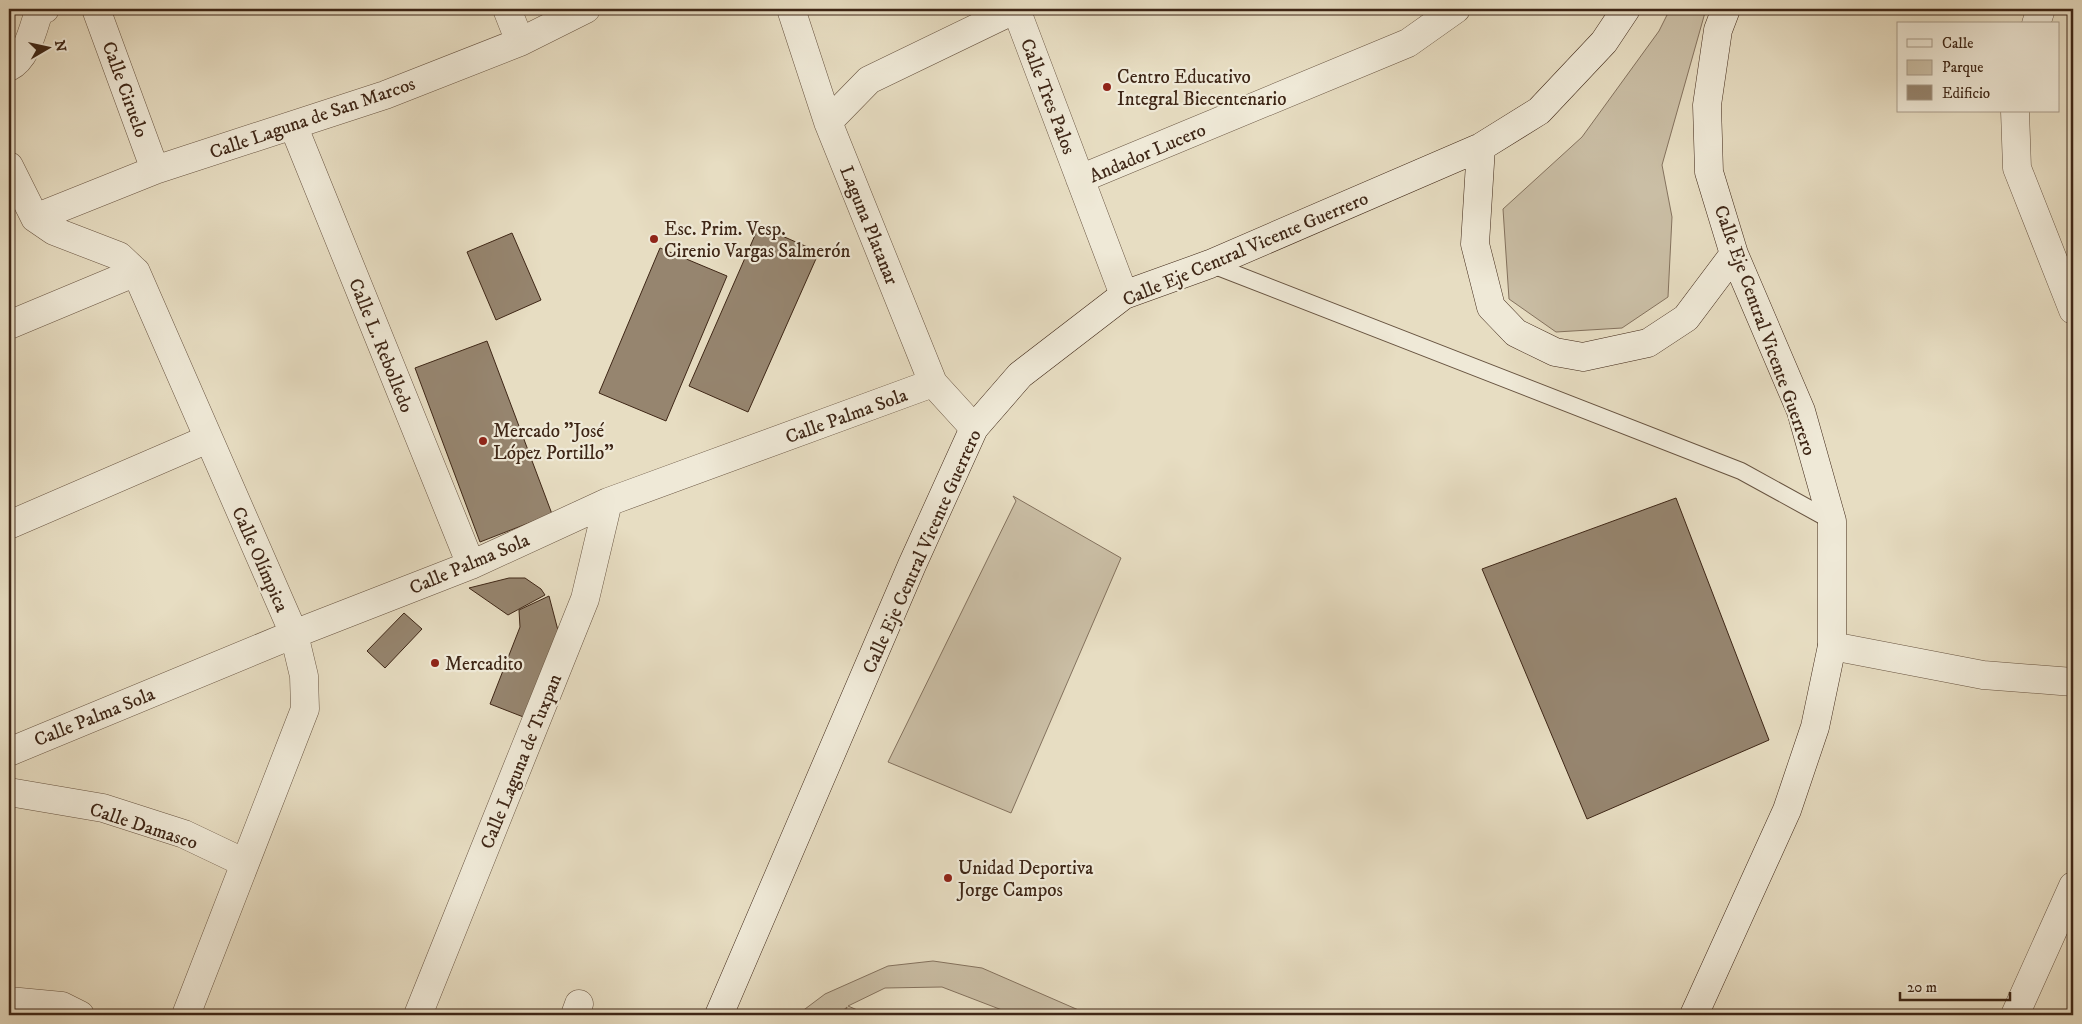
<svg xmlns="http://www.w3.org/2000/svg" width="2082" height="1024" font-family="'IM FELL DW Pica',serif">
	<rect width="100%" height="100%" fill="#e7ddc2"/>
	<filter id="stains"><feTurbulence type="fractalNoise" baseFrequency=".004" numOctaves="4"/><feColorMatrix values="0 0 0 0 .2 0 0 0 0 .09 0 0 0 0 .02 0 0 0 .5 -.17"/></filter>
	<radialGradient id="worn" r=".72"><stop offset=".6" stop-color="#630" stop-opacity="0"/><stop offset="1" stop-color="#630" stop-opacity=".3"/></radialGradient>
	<!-- green -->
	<path fill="#cabea5" stroke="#84725e" d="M 1670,9 L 1706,9 L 1662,165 L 1672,217 L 1668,297 L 1622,328 L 1556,332 L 1509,299 L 1503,209 L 1582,137 L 1659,31 Z
		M 1013,496 L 1121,558 L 1011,813 L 888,762 L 1016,501 Z
		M 933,961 L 982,968 L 1090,1015 L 1015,1015 L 942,987 L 885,988 L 848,1006 L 869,1015 L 845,1015 L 847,1007 L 838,1015 L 797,1015 L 825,994 L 888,966 Z"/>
	<!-- building -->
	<path fill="#96856f" stroke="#3e2616" d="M 759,226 L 819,252 L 748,412 L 689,386 Z
		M 512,233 L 541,300 L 496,320 L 467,252 Z
		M 660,248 L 727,276 L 666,421 L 599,393 Z
		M 487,341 L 552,514 L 480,542 L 415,368 Z
		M 1676,498 L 1769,740 L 1587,819 L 1482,569 Z
		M 509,578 L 525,578 L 541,589 L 545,595 L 508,615 L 469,588 Z
		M 549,596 L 560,638 L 526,718 L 490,704 L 520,627 L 519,610 Z
		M 404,613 L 422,629 L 385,668 L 367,651 Z"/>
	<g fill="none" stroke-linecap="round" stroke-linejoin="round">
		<!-- lane casing -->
		<g stroke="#685441" stroke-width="18">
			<path id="lane" d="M 1210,264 L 1741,471 L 1832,521"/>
		</g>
		<!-- street casing -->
		<g stroke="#685441" stroke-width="29">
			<path id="street" d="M 96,9 L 155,170
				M 507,9 L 520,42
				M 791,9 L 828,122 L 933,383 L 974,428
				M 1016,9 L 1124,295
				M 2036,24 L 2041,9
				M 9,67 C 27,58 33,29 39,11 L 45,9
				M 2015,111 L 2017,168 L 2073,310
				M 828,122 L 869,80 L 1016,9
				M 293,125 L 471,565
				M 9,166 L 35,218 L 54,231 L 119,256 L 136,272 L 294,634 L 304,676 L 305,709 L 186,1015
				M 1080,179 L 1408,43 L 1456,9
				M 35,218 L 155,170 L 385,95 L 520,42 L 586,9
				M 9,325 L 136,272
				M 9,525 L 208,439
				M 1832,646 L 1983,675 L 2073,682
				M 9,752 L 294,634 L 471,565 L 608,502 L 933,383
				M 9,792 L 103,808 L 184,834 L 245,863
				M 9,1001 L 62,1006 L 80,1015
				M 418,1015 L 585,599 L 608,502
				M 575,1015 L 579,1004
				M 2015,1015 L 2073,886"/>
		</g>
		<!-- secondary casing -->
		<g stroke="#3e2616" stroke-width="29">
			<path id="secondary" d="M 1481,147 L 1475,244 L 1491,307 L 1516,333 L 1555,352 L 1583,357 L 1648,343 L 1686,318 L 1734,254
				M 719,1015 L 912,565 L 974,428 L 1020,375 L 1124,295 L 1210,264 L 1481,147 L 1539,111 L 1604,42 L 1626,9
				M 1694,1015 L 1787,810 L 1815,727 L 1832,646 L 1832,521 L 1801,411 L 1734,254 L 1709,172 L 1707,105 L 1718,30 L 1726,9"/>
		</g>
		<!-- lane -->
		<use href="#lane" stroke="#efe9d7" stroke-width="16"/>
		<!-- street -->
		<use href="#street" stroke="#efe9d7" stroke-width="28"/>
		<!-- secondary -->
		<use href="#secondary" stroke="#efe9d7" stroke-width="28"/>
	</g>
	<!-- markers -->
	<g fill="#8f2418" stroke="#efe9d7" stroke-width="2">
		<circle cx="1107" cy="87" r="5"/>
		<circle cx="654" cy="239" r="5"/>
		<circle cx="483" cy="441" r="5"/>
		<circle cx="435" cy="663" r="5"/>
		<circle cx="948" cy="878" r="5"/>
	</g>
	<g text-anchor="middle" stroke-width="4.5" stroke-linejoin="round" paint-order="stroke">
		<!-- poi labels -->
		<g font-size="19" fill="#3e2616" stroke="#efe9d7" text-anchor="start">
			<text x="1117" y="83">Centro Educativo<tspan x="1117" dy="22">Integral Biecentenario</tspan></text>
			<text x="664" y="235">Esc. Prim. Vesp.<tspan x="664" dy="22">Cirenio Vargas Salmerón</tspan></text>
			<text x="493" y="437">Mercado "José<tspan x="493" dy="22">López Portillo"</tspan></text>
			<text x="445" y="670">Mercadito</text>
			<text x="958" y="874">Unidad Deportiva<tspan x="958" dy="22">Jorge Campos</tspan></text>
		</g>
		<!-- street labels -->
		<g font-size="19" fill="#3e2616" stroke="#efe9d7">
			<text transform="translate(126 89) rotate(70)" y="7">Calle Ciruelo</text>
			<text transform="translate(1049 96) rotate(69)" y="7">Calle Tres Palos</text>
			<text transform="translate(312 117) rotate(-19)" y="7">Calle Laguna de San Marcos</text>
			<text transform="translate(1147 152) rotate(-23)" y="7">Andador Lucero</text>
			<text transform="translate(870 225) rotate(68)" y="7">Laguna Platanar</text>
			<text transform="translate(1245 248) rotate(-23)" y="7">Calle Eje Central Vicente Guerrero</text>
			<text transform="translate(1766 330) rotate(70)" y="7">Calle Eje Central Vicente Guerrero</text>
			<text transform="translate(382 345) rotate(68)" y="7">Calle L. Rebolledo</text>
			<text transform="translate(846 415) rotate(-20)" y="7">Calle Palma Sola</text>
			<text transform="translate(921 551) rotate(-66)" y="7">Calle Eje Central Vicente Guerrero</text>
			<text transform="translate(261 559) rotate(66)" y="7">Calle Olímpica</text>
			<text transform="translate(469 563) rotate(-23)" y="7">Calle Palma Sola</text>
			<text transform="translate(94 716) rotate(-22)" y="7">Calle Palma Sola</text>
			<text transform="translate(520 761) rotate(-68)" y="7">Calle Laguna de Tuxpan</text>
			<text transform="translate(144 825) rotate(18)" y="7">Calle Damasco</text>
		</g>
	</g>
	<!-- margin -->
	<rect width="2082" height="1024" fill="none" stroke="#e7ddc2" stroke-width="30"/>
	<rect x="10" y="10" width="2062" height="1004" fill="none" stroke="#3e2616" stroke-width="2.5"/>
	<rect x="15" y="15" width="2052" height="994" fill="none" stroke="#3e2616"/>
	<!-- legend -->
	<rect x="1897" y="22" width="162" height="90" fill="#efe9d7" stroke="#a89b8a"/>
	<rect x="1907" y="39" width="25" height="8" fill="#efe9d7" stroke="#a89b8a"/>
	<text x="1942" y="48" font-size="15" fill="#3e2616">Calle</text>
	<rect x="1907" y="60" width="25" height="15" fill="#cabea5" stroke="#a89b8a"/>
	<text x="1942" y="72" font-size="15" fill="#3e2616">Parque</text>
	<rect x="1907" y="85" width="25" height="15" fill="#96856f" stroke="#a89b8a"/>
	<text x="1942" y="98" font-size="15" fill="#3e2616">Edificio</text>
	<!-- north arrow -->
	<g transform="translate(48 48) rotate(81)" stroke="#efe9d7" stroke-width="4" paint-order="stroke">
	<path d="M0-4L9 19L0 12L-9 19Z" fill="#3e2616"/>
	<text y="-8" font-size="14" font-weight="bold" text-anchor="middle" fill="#3e2616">N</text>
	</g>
	<!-- scale -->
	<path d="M1900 992v8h110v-8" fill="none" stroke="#3e2616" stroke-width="2.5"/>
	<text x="1907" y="992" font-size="15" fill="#3e2616" stroke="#efe9d7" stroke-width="4" paint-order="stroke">20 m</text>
	<rect width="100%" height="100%" filter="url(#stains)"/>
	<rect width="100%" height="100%" fill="url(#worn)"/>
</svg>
